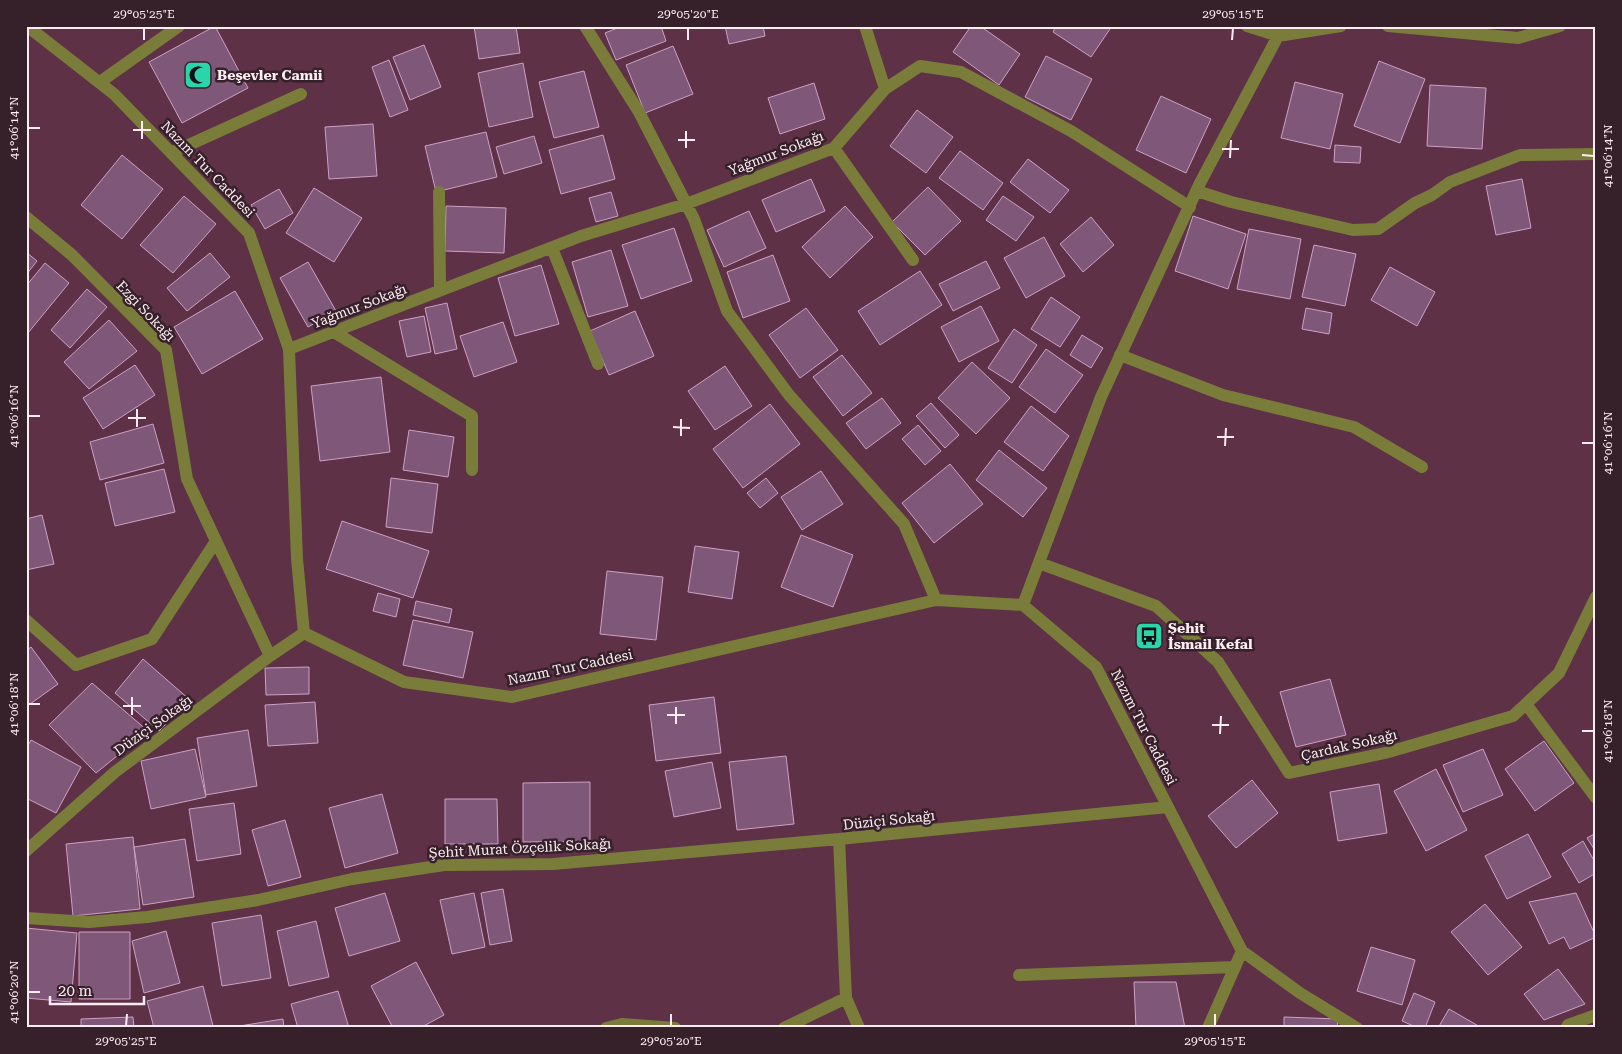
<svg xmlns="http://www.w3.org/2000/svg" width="1622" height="1054" font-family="'Roboto Serif',serif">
	<rect width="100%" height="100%" fill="#5e3146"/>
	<!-- building -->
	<path fill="#7f5879" stroke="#cca1c5" d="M 215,26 L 248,88 L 182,123 L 149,62 Z
		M 474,26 L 516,26 L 520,53 L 479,59 Z
		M 622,26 L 661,26 L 666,41 L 616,60 L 605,33 Z
		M 725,26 L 763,26 L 765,36 L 729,44 Z
		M 971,26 L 980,26 L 1020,54 L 999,85 L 953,52 Z
		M 1056,26 L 1112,26 L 1091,57 L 1053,32 Z
		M 424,45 L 441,87 L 410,100 L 393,57 Z
		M 673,46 L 693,94 L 645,113 L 626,65 Z
		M 1046,56 L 1092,79 L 1071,120 L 1025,97 Z
		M 389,60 L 408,110 L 390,117 L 372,67 Z
		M 1379,61 L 1425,79 L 1400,143 L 1354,126 Z
		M 523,63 L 533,117 L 489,127 L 478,73 Z
		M 584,71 L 599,127 L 554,138 L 539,82 Z
		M 1295,82 L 1343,94 L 1330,149 L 1281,138 Z
		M 814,83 L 825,119 L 780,134 L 768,98 Z
		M 1430,85 L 1486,88 L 1482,149 L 1427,146 Z
		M 1161,96 L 1211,119 L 1186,173 L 1136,150 Z
		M 917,110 L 953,137 L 926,173 L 890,146 Z
		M 373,124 L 377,176 L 329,179 L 325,127 Z
		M 486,132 L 497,177 L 436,192 L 425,146 Z
		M 603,135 L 615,179 L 561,194 L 549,150 Z
		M 534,136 L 542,163 L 504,174 L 496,147 Z
		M 1335,145 L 1361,147 L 1360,163 L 1334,162 Z
		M 960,151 L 1003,183 L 983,210 L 939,178 Z
		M 122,155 L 163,189 L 122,239 L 81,205 Z
		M 1028,159 L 1069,190 L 1050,213 L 1010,182 Z
		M 811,179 L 825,211 L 776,232 L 762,200 Z
		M 1522,179 L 1531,228 L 1496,235 L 1486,186 Z
		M 928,187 L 961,221 L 925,255 L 892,222 Z
		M 314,188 L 362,218 L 334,262 L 286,233 Z
		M 279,189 L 293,213 L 265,229 L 251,205 Z
		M 611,192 L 618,216 L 596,222 L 589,198 Z
		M 184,196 L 216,224 L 173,273 L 140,245 Z
		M 1003,196 L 1034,217 L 1016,241 L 986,220 Z
		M 446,206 L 506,208 L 504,253 L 445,251 Z
		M 845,206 L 873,237 L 830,278 L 802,247 Z
		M 749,211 L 766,248 L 724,267 L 707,230 Z
		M 1193,216 L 1246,234 L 1228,289 L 1175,271 Z
		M 1091,217 L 1114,245 L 1083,272 L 1060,244 Z
		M 674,228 L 692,281 L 641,299 L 622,245 Z
		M 1249,229 L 1301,239 L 1290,299 L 1237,289 Z
		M 1044,237 L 1065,276 L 1026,298 L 1004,258 Z
		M 1314,245 L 1356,254 L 1345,306 L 1302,297 Z
		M 611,250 L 628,306 L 588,317 L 572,262 Z
		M 26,252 L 37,261 L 26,275 Z
		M 210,253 L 230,277 L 187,311 L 167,288 Z
		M 773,255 L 790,301 L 743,318 L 727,272 Z
		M 986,261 L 1000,288 L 953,311 L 939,284 Z
		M 308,262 L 336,311 L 308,327 L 280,278 Z
		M 45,263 L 69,283 L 28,333 L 26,332 L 26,286 Z
		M 541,265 L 559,324 L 515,336 L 498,278 Z
		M 1390,267 L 1435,292 L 1417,326 L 1371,300 Z
		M 920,271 L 942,305 L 880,345 L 858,311 Z
		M 87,289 L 107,307 L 70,348 L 51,330 Z
		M 235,291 L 263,339 L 202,374 L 174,327 Z
		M 1051,297 L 1080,317 L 1060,347 L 1031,329 Z
		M 447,303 L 457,349 L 435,354 L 425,308 Z
		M 981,306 L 999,341 L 959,362 L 941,327 Z
		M 806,308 L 838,350 L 800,378 L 769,335 Z
		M 1306,308 L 1332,313 L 1329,334 L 1302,329 Z
		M 635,311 L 654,356 L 609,375 L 590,331 Z
		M 424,316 L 431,352 L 407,357 L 399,321 Z
		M 109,320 L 137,351 L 89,389 L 64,362 Z
		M 503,322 L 517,362 L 474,377 L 460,336 Z
		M 1014,329 L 1037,345 L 1012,383 L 988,368 Z
		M 1082,335 L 1103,348 L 1091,368 L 1070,355 Z
		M 1046,349 L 1083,375 L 1055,413 L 1019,387 Z
		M 842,355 L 872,393 L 843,416 L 813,377 Z
		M 972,362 L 1010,398 L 976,434 L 938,398 Z
		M 135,365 L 155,395 L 103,429 L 83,398 Z
		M 725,366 L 752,406 L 715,430 L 688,391 Z
		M 381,377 L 390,452 L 320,461 L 311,386 Z
		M 882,398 L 901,423 L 866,449 L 846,423 Z
		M 931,403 L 959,435 L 945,448 L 916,416 Z
		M 770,404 L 800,444 L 743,488 L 713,449 Z
		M 1031,406 L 1069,436 L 1043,471 L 1004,442 Z
		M 153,424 L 164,463 L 100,480 L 90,442 Z
		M 918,425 L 941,451 L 925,465 L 902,439 Z
		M 409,430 L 454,437 L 448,477 L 403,470 Z
		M 999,450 L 1047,488 L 1023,517 L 976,480 Z
		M 950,464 L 983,504 L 934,543 L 902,503 Z
		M 164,469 L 175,512 L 115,526 L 105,483 Z
		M 821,471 L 843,504 L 802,530 L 781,497 Z
		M 391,478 L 438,484 L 432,533 L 386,527 Z
		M 766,478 L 778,493 L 760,508 L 747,493 Z
		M 42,515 L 54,564 L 26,570 L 26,519 Z
		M 342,521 L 429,551 L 413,598 L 326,569 Z
		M 801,535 L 853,555 L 833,607 L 781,587 Z
		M 695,546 L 739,552 L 732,599 L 688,592 Z
		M 607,571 L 663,577 L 656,640 L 600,634 Z
		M 378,593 L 400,599 L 396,617 L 373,611 Z
		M 416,601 L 452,609 L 449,623 L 413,615 Z
		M 413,620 L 473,632 L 463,678 L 403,665 Z
		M 31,647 L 58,684 L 26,707 L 26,651 Z
		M 143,659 L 190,700 L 159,731 L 115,693 Z
		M 309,667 L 309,694 L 266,695 L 265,668 Z
		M 1330,679 L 1346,735 L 1296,747 L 1280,692 Z
		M 92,683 L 148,731 L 96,773 L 49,725 Z
		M 714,697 L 721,753 L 656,761 L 649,705 Z
		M 315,702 L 318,743 L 268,746 L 265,705 Z
		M 248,730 L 257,786 L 206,795 L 197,738 Z
		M 31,740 L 81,767 L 56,813 L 26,798 L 26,749 Z
		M 1544,741 L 1574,783 L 1535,811 L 1505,769 Z
		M 195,749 L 206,797 L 151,809 L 141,761 Z
		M 1483,749 L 1503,795 L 1463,812 L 1443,765 Z
		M 786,756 L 794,824 L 737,830 L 729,762 Z
		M 712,762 L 721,808 L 674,817 L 665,771 Z
		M 1436,769 L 1467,830 L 1426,851 L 1394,791 Z
		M 1252,780 L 1278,813 L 1236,848 L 1208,816 Z
		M 590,782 L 590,841 L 523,842 L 523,783 Z
		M 1379,784 L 1387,833 L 1338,841 L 1330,792 Z
		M 382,794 L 398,853 L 345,868 L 329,808 Z
		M 445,799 L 497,799 L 498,844 L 445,844 Z
		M 234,803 L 241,854 L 197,861 L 189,809 Z
		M 285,820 L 301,877 L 268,886 L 252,830 Z
		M 1596,833 L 1596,852 L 1587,838 Z
		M 1528,834 L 1551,877 L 1507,899 L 1485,856 Z
		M 133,837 L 140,909 L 73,916 L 66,844 Z
		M 185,839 L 194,897 L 143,905 L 134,847 Z
		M 1583,841 L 1596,864 L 1596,873 L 1579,883 L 1562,854 Z
		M 503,889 L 512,941 L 490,945 L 481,893 Z
		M 385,893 L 400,941 L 349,956 L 335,908 Z
		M 474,893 L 485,947 L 452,954 L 440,900 Z
		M 1576,893 L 1596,937 L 1570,949 L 1564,937 L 1549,944 L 1529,902 Z
		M 1485,904 L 1522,947 L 1488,975 L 1451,932 Z
		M 261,915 L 271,978 L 222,986 L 212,923 Z
		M 316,921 L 329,977 L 289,986 L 277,931 Z
		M 26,928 L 77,933 L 71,1002 L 26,998 Z
		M 166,931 L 180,983 L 144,993 L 132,941 Z
		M 79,932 L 130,932 L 130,999 L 79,999 Z
		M 1371,947 L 1415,960 L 1402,1005 L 1357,991 Z
		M 416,962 L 444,1015 L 420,1028 L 393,1028 L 371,986 Z
		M 1558,969 L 1585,1004 L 1544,1020 L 1524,994 Z
		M 1134,982 L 1176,982 L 1185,1028 L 1136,1028 Z
		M 203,986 L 213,1026 L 154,1028 L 147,1001 Z
		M 338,991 L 349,1028 L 298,1028 L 291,1004 Z
		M 1414,993 L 1435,1002 L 1425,1028 L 1418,1028 L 1402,1021 Z
		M 1449,1009 L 1482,1028 L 1438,1028 Z
		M 133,1017 L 134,1028 L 81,1028 L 81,1019 Z
		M 1284,1017 L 1338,1019 L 1337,1028 L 1284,1028 Z
		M 283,1019 L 284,1028 L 227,1028 Z"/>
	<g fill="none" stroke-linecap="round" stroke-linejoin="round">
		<!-- minor -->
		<path stroke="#7a7d3a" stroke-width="12" d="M 27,26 L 114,94 L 249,233 L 289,349 L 297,559 L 304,633 L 404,682 L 512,697 L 936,600 L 1023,605 L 1096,667 L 1242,951
			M 585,26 L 639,112 L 694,219 L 727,311 L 789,395 L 904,524 L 936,600
			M 865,26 L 885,89
			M 1247,26 L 1278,36 L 1341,26
			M 1388,26 L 1518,38 L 1560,26
			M 100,82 L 179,26
			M 834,148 L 913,260
			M 171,153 L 301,94
			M 1197,191 L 1231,202 L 1353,230 L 1378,229 L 1415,203 L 1432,195 L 1450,182 L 1520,155 L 1596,154
			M 439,192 L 440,290
			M 26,217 L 72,255 L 166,350 L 187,479 L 270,656
			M 552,248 L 598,364
			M 334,332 L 472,416 L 472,470
			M 289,349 L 581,236 L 686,204 L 834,148 L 885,89 L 920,66 L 961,72 L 1071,131 L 1190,207
			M 1120,355 L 1223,395 L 1354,427 L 1422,467
			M 1039,563 L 1156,606 L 1218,662 L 1289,773 L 1385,753 L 1513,716 L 1559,673 L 1596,597
			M 1023,605 L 1101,397 L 1200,183 L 1278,36 L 1286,26
			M 26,620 L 76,665 L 152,639 L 216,541
			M 1526,704 L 1596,798
			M 26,851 L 115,772 L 270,656 L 304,633
			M 26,918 L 89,922 L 147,917 L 258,900 L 352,879 L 444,865 L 553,864 L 839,839
			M 1019,975 L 1235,967
			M 846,998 L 859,1028
			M 606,1028 L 622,1024 L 675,1028
			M 784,1028 L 846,998 L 839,839 L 1168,807
			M 1208,1028 L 1242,951 L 1300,993 L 1357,1028
			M 1566,1028 L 1568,1025 L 1596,1015"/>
	</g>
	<!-- ticks -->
	<path fill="none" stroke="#feecf3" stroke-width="2" d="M 144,40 L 144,28M 688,40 L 688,28M 1232,40 L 1233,28M 28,128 L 40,128M 133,130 L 151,130M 142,139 L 142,121M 678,140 L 695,140M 686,148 L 686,131M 1222,149 L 1239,149M 1582,155 L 1594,156M 1230,158 L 1231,140M 28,416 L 40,416M 128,418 L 146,418M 137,427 L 137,409M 673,427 L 690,428M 681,436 L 681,419M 1217,437 L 1234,437M 1582,443 L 1594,443M 1225,446 L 1226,428M 28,704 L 40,704M 123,706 L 141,706M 132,715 L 132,697M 667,715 L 685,715M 676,724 L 676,707M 1212,725 L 1229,725M 1582,731 L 1594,731M 1220,734 L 1221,716M 28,992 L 40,992M 126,1026 L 127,1014M 671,1026 L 671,1014M 1215,1026 L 1215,1014"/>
	<!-- icons -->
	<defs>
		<g id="mosque-square" transform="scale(1.4375)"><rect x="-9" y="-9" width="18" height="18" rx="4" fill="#2ad5ac" stroke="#36212a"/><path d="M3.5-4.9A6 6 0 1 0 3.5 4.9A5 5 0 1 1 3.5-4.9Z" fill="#111"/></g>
		<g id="bus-square" transform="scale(1.4375)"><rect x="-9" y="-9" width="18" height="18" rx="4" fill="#2ad5ac" stroke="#36212a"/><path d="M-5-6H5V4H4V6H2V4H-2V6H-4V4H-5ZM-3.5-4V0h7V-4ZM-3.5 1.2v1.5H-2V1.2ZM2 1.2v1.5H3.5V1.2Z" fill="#111"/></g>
	</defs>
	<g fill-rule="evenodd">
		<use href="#mosque-square" x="198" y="75"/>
		<use href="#bus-square" x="1149" y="636"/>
	</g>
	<g text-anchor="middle" stroke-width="5" stroke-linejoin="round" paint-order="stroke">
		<!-- poi labels -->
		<g font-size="14" font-weight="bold" fill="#feecf3" stroke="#36212a" text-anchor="start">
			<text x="217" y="80">Beşevler Camii</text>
			<text x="1168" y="633">Şehit<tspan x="1168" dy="16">İsmail Kefal</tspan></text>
		</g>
		<!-- street labels -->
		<g font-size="14" fill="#feecf3" stroke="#36212a">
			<text transform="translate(776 153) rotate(-21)" y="5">Yağmur Sokağı</text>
			<text transform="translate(208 169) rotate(46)" y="5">Nazım Tur Caddesi</text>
			<text transform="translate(359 306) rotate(-21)" y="5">Yağmur Sokağı</text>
			<text transform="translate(146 311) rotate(46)" y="5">Ezgi Sokağı</text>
			<text transform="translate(570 667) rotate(-12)" y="5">Nazım Tur Caddesi</text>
			<text transform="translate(153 725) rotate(-36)" y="5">Düziçi Sokağı</text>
			<text transform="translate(1144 727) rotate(63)" y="5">Nazım Tur Caddesi</text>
			<text transform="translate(1349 745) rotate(-13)" y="5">Çardak Sokağı</text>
			<text transform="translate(889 820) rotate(-6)" y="5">Düziçi Sokağı</text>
			<text transform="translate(520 848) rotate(-3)" y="5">Şehit Murat Özçelik Sokağı</text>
		</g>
	</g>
	<!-- border -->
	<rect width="1622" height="1054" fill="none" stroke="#36212a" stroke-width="55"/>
	<!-- scale -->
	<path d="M50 996v8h94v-8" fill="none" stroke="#feecf3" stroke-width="2.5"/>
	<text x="58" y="996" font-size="15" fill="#feecf3" stroke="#36212a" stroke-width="4" paint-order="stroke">20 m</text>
	<rect x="28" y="28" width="1566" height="998" fill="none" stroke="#feecf3" stroke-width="2"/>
	<g font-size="12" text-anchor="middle" fill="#feecf3">
		<text x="144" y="18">29°05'25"E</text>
		<text x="688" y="18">29°05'20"E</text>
		<text x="1233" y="18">29°05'15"E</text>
		<text transform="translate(14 128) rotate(-90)" y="4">41°06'14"N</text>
		<text transform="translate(1608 156) rotate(-90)" y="4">41°06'14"N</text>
		<text transform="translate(14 416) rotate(-90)" y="4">41°06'16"N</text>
		<text transform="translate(1608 443) rotate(-90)" y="4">41°06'16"N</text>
		<text transform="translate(14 704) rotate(-90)" y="4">41°06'18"N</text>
		<text transform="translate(1608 731) rotate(-90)" y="4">41°06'18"N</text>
		<text transform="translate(14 992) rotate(-90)" y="4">41°06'20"N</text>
		<text x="126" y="1045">29°05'25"E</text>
		<text x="671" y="1045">29°05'20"E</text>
		<text x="1215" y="1045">29°05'15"E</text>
	</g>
</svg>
